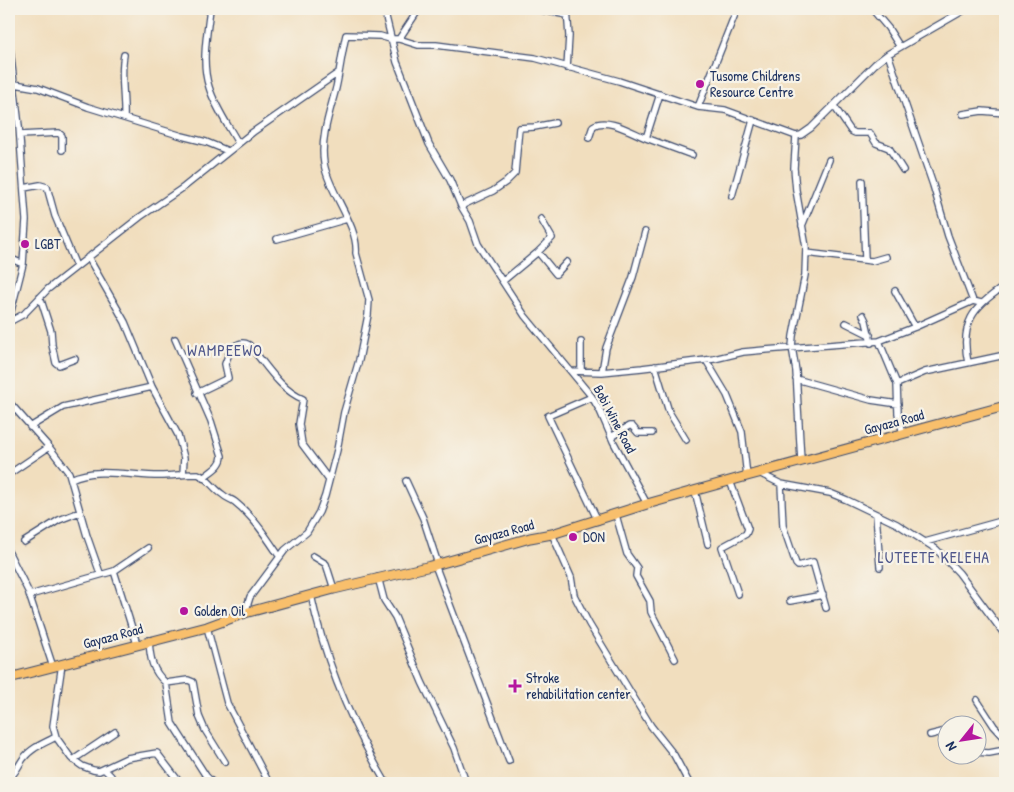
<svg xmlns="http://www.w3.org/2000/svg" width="1014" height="792" font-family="'Patrick Hand',sans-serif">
	<rect width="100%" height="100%" fill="#f7f3e8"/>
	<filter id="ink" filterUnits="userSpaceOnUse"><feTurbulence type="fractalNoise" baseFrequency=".02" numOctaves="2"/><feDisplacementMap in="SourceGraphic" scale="10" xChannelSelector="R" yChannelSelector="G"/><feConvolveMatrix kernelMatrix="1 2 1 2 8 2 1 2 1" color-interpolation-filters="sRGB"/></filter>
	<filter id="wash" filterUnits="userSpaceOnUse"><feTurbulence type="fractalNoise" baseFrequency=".0096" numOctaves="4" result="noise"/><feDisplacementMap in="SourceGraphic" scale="20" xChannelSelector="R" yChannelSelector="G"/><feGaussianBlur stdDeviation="1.12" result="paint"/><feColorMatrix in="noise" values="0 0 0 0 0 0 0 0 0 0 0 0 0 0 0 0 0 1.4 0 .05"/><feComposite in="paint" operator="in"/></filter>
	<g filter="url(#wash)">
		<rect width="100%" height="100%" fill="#f1debe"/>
	</g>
	<g filter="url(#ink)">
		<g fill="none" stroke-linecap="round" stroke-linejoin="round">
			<!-- minor casing -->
			<g stroke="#3b496c" stroke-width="8">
				<path id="minor" d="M 210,9 C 207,34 201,63 209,87 C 215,107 228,125 238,143
					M 384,9 L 397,62 L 429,144 L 450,180 L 461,206 L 470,221 L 478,244 L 525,316 L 592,397 L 600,411 L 613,441 L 647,504
					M 537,9 L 567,15
					M 872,9 L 888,28 L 900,47
					M 399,39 L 419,9
					M 888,54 L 933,185 L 948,236 L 973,301
					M 567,68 L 569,36 L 567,9
					M 15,84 L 38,88 L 88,107 L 182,136 L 206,142 L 228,151
					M 660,94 L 646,138 L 692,155
					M 834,106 L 851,131 L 855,133 L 870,133 L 876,143 L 889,148 L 903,170
					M 698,107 L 737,9
					M 963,114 L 982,111 L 1005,113
					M 124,118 C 125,97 120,76 124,55
					M 20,135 L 59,133 L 62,136 L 62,150
					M 796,136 L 794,168 L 796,190 L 806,247 L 805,275 L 793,336 L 792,347 L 796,371 L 801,461
					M 589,138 L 593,126 C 607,117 631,132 646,138
					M 862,181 L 865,259
					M 24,188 L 40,185 L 47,187 L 55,216 L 76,266
					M 732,196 L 753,120
					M 461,206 L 493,191 L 506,182 L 515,173 L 519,128 L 534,127 L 555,123
					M 802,226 L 829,160
					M 277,239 L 347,219
					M 538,252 L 552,238 L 541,219
					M 806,253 L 872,261 L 886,257
					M 88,257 L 125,322 L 152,387 L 178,435 L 184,458 L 183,474
					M 9,258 L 23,264
					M 503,281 L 538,252 L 556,274 L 567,262
					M 895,291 L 915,327
					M 40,297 L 51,331 L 52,345 L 56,363 L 59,365 L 75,359
					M 863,315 L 866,321 L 871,343
					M 9,319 L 23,264 L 26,220 L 19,126 L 10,49 L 9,33 L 11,9
					M 9,322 L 24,314 L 48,289 L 140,217 L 184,187 L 253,132 L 338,73
					M 846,323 L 870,335
					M 175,339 L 211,421 L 222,456 C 222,466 211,471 203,478
					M 879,341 L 897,384
					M 706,360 L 727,395 L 742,432 L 747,476
					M 968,363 C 960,324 972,307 1005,286
					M 655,366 L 669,412 L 686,440
					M 571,371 L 602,372 L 642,368 L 714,359 L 743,352 L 765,350 L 879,341 L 915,327 L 973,301 L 981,303
					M 581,371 L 581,342
					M 602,372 L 606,348 L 633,277 L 645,232
					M 796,379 L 871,400 L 898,404
					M 197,393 L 228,378 L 225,364 L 231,348 C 238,344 242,341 249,345 C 265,363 280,390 303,399 L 299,424 L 302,444 L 329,480
					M 592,397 L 548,416 L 598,521
					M 9,402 L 49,447 L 69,473 L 87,536 L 100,573
					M 30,427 L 63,407 L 152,387
					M 903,434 L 898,413 L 897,384 L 925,372 L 1005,355
					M 611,437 L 629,426 L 632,426 L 638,433 L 652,433
					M 759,473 L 781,484 L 830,493 L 847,500 L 897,524 L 936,549 L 959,573 L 1005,635
					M 9,474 L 49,447
					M 71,479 C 95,467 133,476 159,476 C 172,476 185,474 198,474 C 208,478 213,488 222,494 C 226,498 231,499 235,502 C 254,517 267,538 280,557
					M 406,481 L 423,518 L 438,564
					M 730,481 L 748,529 L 746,534 L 722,547 L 738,594
					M 781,484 L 783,526 L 796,564 L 798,566 L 813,562 L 826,608
					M 695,491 L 708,544
					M 876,514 L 880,567
					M 616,515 L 627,554 L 637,568 L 636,576 L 650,601 L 651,612 L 675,659
					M 552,534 L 571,577 L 574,595 L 589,624 L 651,726 L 674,755 L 689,783
					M 24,542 L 59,520 L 80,512
					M 925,542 L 1005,520
					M 9,553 L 30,595 L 114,571 L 148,548
					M 313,556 L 326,564 L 334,589
					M 435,565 L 509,761
					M 114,571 L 137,644
					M 378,577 L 384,600 L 395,617 L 422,682 L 454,748 L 466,783
					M 29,594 L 53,667
					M 311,595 C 325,662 352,725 386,783
					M 790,601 L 823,595
					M 245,613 L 250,597 L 285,550 L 307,532 L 319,512 L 325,496 L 337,450 L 344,412 L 359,360 L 368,315 L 369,300 L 356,253 C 359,226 328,191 324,163 C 320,139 330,111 336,88 C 340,70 342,52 346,35 L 380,36 L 390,39 L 399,39 L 418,45 L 436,45 L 535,58 L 619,81 L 698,107 L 725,110 L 796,136 L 801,135 L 811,128 L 875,64 L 888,54 L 966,9
					M 207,627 L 227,703 L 269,783
					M 149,640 C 150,658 152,671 166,683 L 172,723 L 206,776 L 213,783
					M 62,664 L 53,726 L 56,737 L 71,758 L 82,766 L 93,770 L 99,771 L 127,758 L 157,753 L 180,783
					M 166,683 L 188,680 L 193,682 L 199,716 L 205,730 L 225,762
					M 977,700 L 994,726 L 1005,738
					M 930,735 L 946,731
					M 976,752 L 989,753 L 1005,750
					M 73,760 L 115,732
					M 104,769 L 111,776 L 112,781 L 110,783
					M 9,778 C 16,773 18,766 23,759 C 31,748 44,743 56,737"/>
			</g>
			<!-- primary casing -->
			<g stroke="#3b496c" stroke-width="11">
				<path id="primary" d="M 9,678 L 207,627 L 245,613 L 334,589 L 435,565 L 530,538 L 552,534 L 647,504 L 747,476 L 1005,406"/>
			</g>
			<!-- minor -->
			<use href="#minor" stroke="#fff" stroke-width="5.5"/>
			<!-- primary -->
			<use href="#primary" stroke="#f8bf6c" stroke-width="9"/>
		</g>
	</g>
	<!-- markers -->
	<g fill="#b5179e" stroke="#f7f3e8" stroke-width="2">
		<circle cx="700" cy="84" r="5"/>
		<circle cx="25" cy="244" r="5"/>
		<circle cx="573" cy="537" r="5"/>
		<circle cx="184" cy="611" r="5"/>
		<path d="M512.5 678.5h5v5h5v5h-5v5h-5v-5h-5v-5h5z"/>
	</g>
	<g text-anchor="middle" stroke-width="4.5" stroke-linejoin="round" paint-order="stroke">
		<!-- poi labels -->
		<g font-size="14" fill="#1b2f5e" stroke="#f7f3e8" text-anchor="start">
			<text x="710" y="81">Tusome Childrens<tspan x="710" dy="16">Resource Centre</tspan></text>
			<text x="35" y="249">LGBT</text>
			<text x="583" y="542">DON</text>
			<text x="194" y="616">Golden Oil</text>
			<text x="526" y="683">Stroke<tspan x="526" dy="16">rehabilitation center</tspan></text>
		</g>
		<!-- street labels -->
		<g font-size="14" fill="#1b2f5e" stroke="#f7f3e8">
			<text transform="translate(615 419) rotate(62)" y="5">Bobi Wine Road</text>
			<text transform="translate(894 422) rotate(-15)" y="5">Gayaza Road</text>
			<text transform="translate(504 532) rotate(-15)" y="5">Gayaza Road</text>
			<text transform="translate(113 636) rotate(-15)" y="5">Gayaza Road</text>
		</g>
		<!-- quarter labels -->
		<g font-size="16" letter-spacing="1" fill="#4f578b" stroke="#f7f3e8">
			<text x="225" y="356">WAMPEEWO</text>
			<text x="934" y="563">LUTEETE KELEHA</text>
		</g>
	</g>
	<!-- margin -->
	<rect width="1014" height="792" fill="none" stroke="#f7f3e8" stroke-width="30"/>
	<!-- north arrow -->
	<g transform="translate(962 740) rotate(240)"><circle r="24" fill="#f7f3e8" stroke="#9fa5b1"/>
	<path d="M0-4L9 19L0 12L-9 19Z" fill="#b5179e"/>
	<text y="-8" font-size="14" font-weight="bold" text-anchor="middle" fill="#1b2f5e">N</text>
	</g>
</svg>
